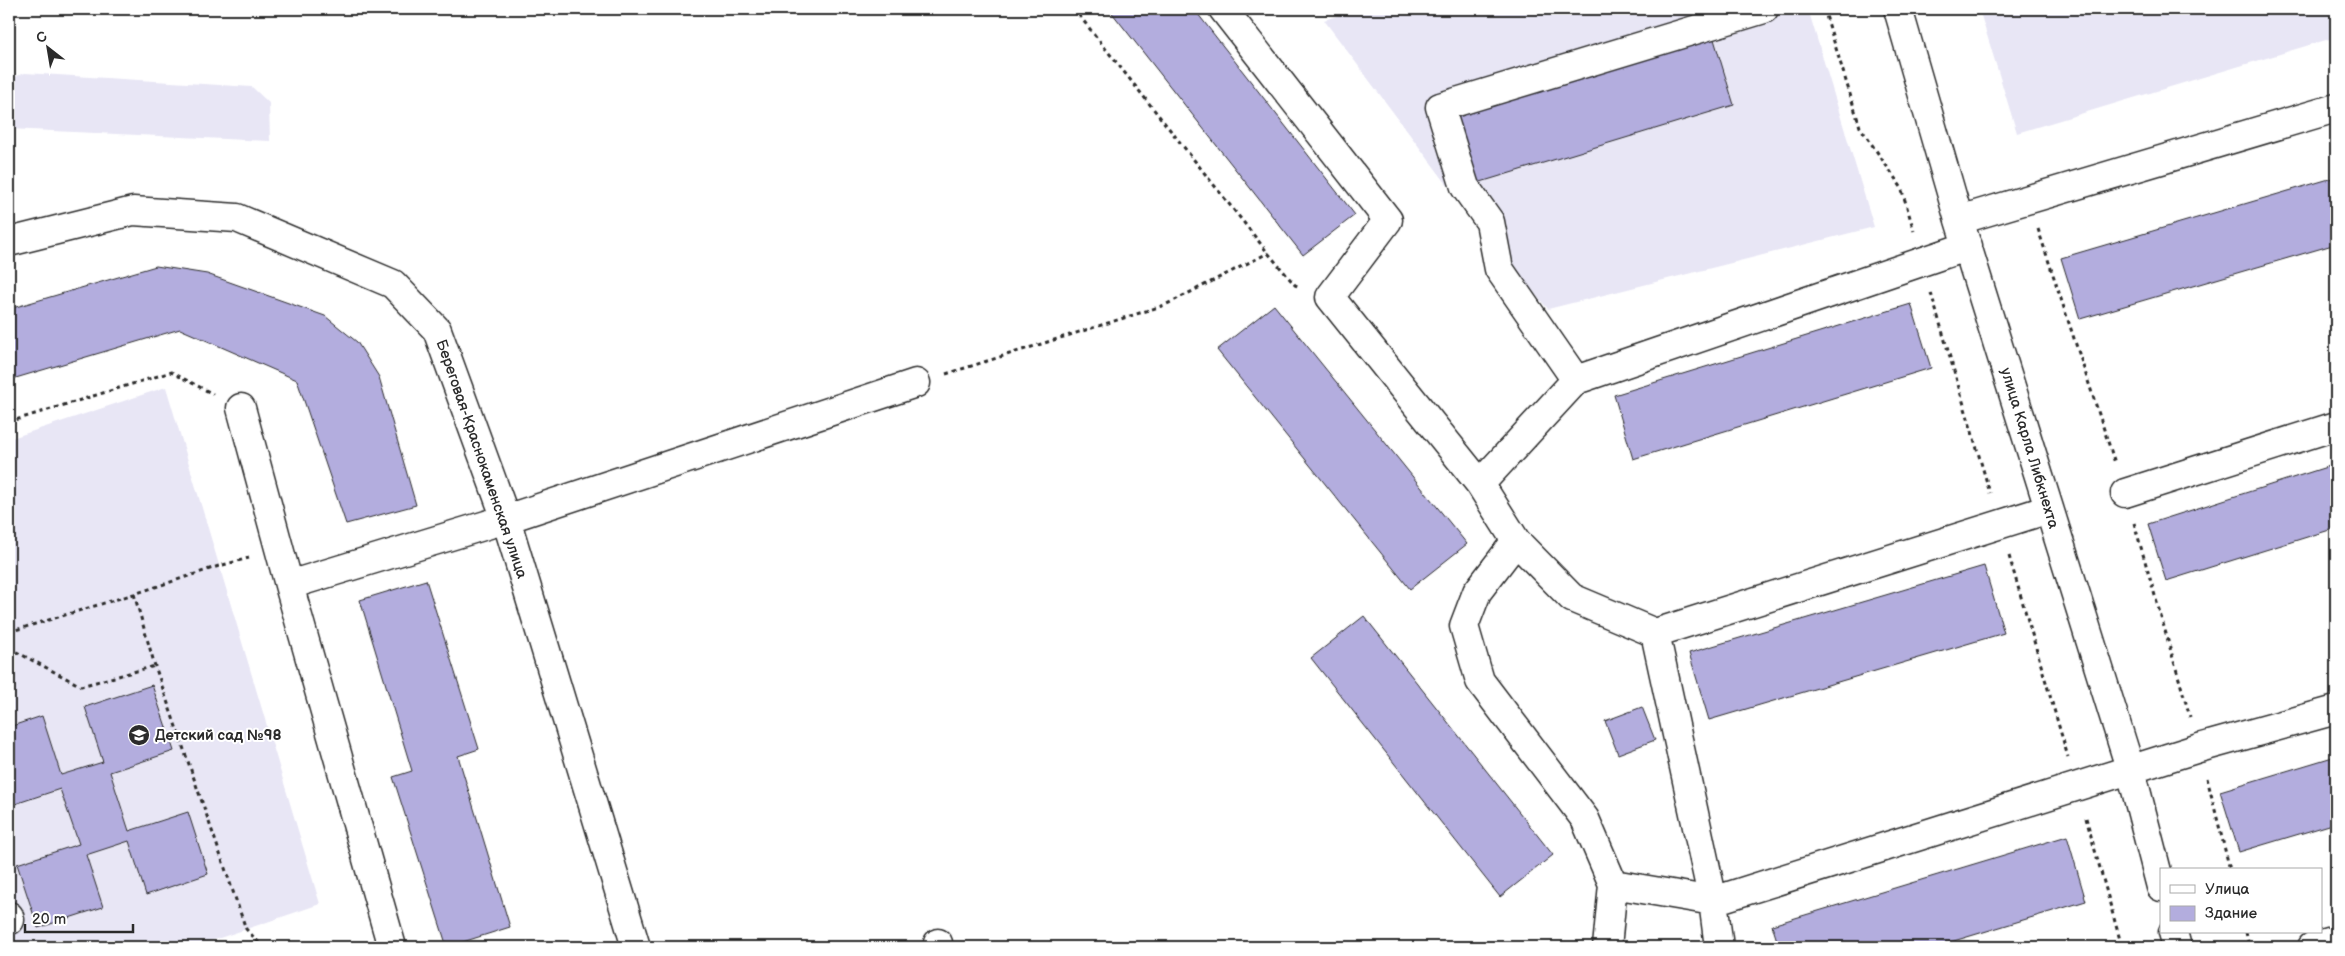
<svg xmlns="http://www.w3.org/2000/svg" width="2345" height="956" font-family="'Balsamiq Sans',sans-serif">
	<rect width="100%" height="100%" fill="#fff"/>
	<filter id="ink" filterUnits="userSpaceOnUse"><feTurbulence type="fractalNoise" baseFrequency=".02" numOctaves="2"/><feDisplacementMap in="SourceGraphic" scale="10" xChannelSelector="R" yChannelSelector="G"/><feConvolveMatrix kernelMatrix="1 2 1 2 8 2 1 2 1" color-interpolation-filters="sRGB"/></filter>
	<g filter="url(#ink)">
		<!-- built -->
		<path fill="#e8e6f5" d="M 1358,9 L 1808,9 L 1874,227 L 1548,309 L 1494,247 L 1324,20 Z
			M 1979,9 L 2336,9 L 2336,37 L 2017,133 Z
			M 25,73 L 252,87 L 269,103 L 270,141 L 9,129 L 9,79 Z
			M 166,387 L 320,904 L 193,947 L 9,947 L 9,439 Z"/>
		<!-- building -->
		<path fill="#b3adde" stroke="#2b2b2b" d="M 1109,9 L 1194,9 L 1355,215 L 1303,255 Z
			M 1713,36 L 1734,105 L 1474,184 L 1453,115 Z
			M 2336,177 L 2336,244 L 2080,319 L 2061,258 Z
			M 156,266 L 207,274 L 325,316 L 357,342 L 379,377 L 416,505 L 346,524 L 297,380 L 180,329 L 9,380 L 9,309 Z
			M 1911,304 L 1931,368 L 1633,459 L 1614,395 Z
			M 1274,305 L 1467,544 L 1410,589 L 1217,350 Z
			M 2336,464 L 2336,528 L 2166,581 L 2148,524 Z
			M 1984,566 L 2004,633 L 1709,720 L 1689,653 Z
			M 426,580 L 479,749 L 458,756 L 510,927 L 447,947 L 393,777 L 412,771 L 360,600 Z
			M 1364,616 L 1553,855 L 1500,897 L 1311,658 Z
			M 152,685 L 174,751 L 110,772 L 129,831 L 188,812 L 208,874 L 146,895 L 129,841 L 86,855 L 103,907 L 38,928 L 17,864 L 79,844 L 60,789 L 9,806 L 9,727 L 42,716 L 61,775 L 103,762 L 85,707 Z
			M 1642,707 L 1655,740 L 1618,754 L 1605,721 Z
			M 2336,756 L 2336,823 L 2239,852 L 2220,791 Z
			M 2067,836 L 2086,901 L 1934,947 L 1779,947 L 1772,925 Z"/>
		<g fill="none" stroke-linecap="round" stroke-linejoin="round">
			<!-- minor casing -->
			<g stroke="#2b2b2b" stroke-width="31">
				<path id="minor" d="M 1223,9 L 1388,220 L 1330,297 L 1480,484 L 1516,541 L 1477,592 L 1464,626 L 1480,681 L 1585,819 L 1613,884 L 1607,947
					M 1898,9 L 1959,220 L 2131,771 L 2161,887
					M 1959,220 L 2336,108
					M 9,242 L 133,211 L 237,218 L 393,284 L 437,330 L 506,519 L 636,947
					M 1576,380 L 1499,269 L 1490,222 L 1465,187 L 1440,107 L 1764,9
					M 241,408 L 289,585 L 392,947
					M 1480,484 L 1576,380 L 1968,246
					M 2125,493 L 2336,426
					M 1516,541 L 1572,598 L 1655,633 L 2049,509
					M 289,585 L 506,519 L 916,383
					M 1655,633 L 1713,901 L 1719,947
					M 1613,884 L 1713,901 L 2199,748 L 2336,710
					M 9,916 L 10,920
					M 2173,932 L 2177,947
					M 937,947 L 938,943
					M 2312,947 L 2336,940"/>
			</g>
			<!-- path -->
			<path stroke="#2b2b2b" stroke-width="3" stroke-dasharray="4 4" stroke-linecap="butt" d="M 1074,9 L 1268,253 L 1295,285 L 1300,287
				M 1824,9 L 1860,127 L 1901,187 L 1914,231
				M 2038,229 L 2115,463
				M 1931,293 L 1990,493
				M 946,374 L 1165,305 L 1268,253
				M 9,422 L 171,372 L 213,394
				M 2134,523 L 2190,717
				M 2009,556 L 2068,757
				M 134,594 L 155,666 L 246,929 L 263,947
				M 9,632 L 134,594 L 219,566 L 249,558
				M 9,648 L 81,686 L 155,666
				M 2207,778 L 2230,870
				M 2086,818 L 2122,947
				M 2246,932 L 2249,947"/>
			<!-- minor -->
			<use href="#minor" stroke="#fff" stroke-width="28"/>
		</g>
	</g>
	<!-- icons -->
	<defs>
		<g id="school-disc" transform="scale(1.125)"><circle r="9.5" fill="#2b2b2b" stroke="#fff"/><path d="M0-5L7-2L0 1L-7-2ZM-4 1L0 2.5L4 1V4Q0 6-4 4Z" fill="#fff"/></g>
	</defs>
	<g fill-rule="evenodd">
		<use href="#school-disc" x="139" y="735"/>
	</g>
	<g text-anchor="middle" stroke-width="4" stroke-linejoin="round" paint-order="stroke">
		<!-- street labels -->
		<g font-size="15" fill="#2b2b2b" stroke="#fff">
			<text transform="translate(2030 448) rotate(73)" y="5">улица Карла Либкнехта</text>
			<text transform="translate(482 459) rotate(71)" y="5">Береговая-Краснокаменская улица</text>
		</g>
		<!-- poi labels -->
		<g font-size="15" font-weight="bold" fill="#2b2b2b" stroke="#fff" text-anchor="start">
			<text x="155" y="740">Детский сад №98</text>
		</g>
	</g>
	<!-- margin -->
	<rect width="2345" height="956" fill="none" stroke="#fff" stroke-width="30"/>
	<rect x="15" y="15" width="2315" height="926" fill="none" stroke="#2b2b2b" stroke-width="2" filter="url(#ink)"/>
	<!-- legend -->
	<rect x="2160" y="868" width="162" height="65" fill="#ffffff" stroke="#aaaaaa"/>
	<rect x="2170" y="885" width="25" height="8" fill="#ffffff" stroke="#aaaaaa"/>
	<text x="2205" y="894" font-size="15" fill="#2b2b2b">Улица</text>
	<rect x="2170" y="906" width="25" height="15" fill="#b3adde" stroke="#aaaaaa"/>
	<text x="2205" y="918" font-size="15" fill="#2b2b2b">Здание</text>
	<!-- north arrow -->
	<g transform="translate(48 48) rotate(329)" stroke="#ffffff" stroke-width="4" paint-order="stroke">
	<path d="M0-4L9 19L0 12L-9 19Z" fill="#2b2b2b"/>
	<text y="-8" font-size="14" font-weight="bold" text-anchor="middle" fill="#2b2b2b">С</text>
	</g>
	<!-- scale -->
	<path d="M25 924v8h108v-8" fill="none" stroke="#2b2b2b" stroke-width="2.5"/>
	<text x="32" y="924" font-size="15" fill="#2b2b2b" stroke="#ffffff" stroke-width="4" paint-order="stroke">20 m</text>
</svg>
